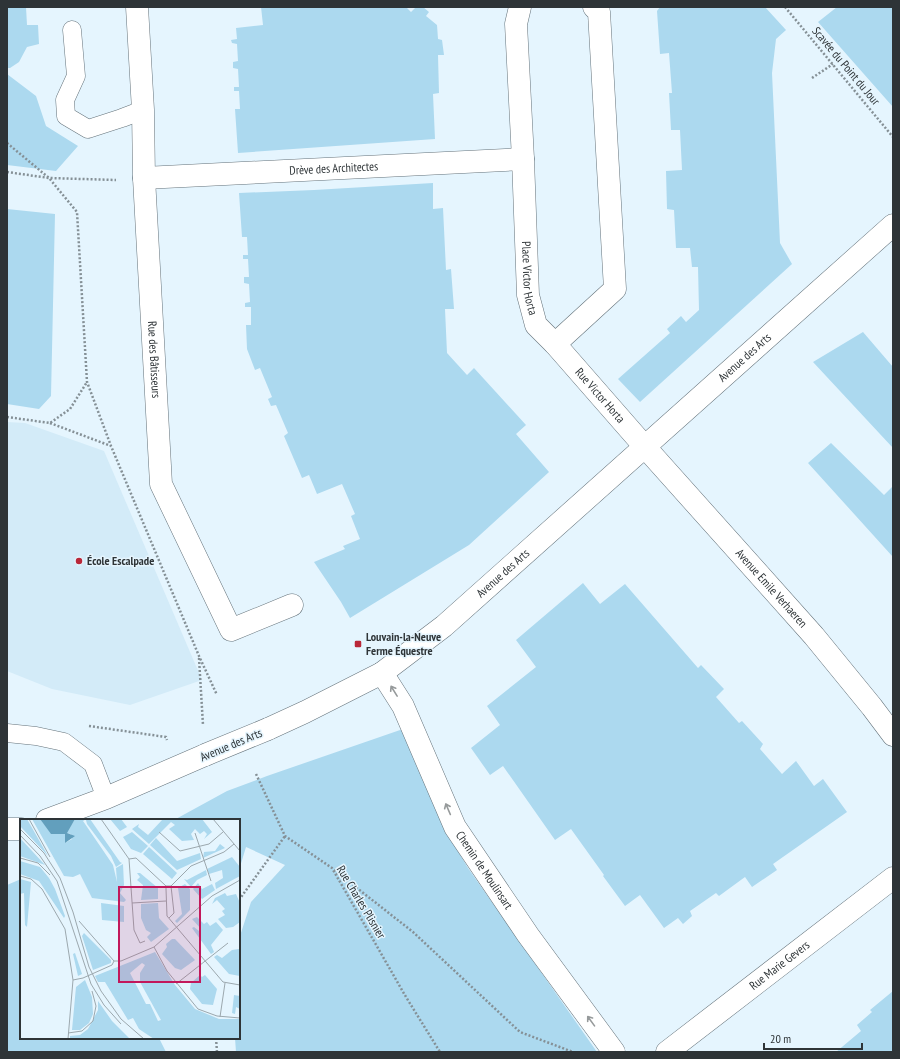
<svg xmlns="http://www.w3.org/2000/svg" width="900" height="1059" font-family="'PT Sans Narrow',sans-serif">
	<rect width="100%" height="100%" fill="#e5f5fe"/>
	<!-- built -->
	<path fill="#d3ebf8" d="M 7,422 L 25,423 L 104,451 L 202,680 L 130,705 L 52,689 L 7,671 Z"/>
	<!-- green -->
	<path fill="#acd9ef" d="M 7,7 L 26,7 L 27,25 L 38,25 L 39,44 L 27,47 L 19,62 L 10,68 L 7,68 Z
		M 261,7 L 406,7 L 411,12 L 416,7 L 423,7 L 429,12 L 426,16 L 437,25 L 438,39 L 442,40 L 444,55 L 438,55 L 439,93 L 433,94 L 435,139 L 238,153 L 235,109 L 240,109 L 239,91 L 234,91 L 234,87 L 239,87 L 238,69 L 233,68 L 233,62 L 238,61 L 237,44 L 232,43 L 231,40 L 237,39 L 236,28 L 263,25 Z
		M 660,7 L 765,7 L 786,30 L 776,39 L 772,73 L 780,243 L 792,264 L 640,402 L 618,379 L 670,333 L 667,329 L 681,316 L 686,322 L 699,310 L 698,267 L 692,267 L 690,248 L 676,248 L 674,210 L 667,209 L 666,171 L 682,170 L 680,130 L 671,130 L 669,93 L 672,93 L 669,53 L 660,54 L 657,11 Z
		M 837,7 L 893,7 L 893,107 L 818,22 Z
		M 7,74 L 36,96 L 46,126 L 78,146 L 56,171 L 7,165 Z
		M 433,183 L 433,209 L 443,208 L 446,270 L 451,269 L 454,309 L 445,309 L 447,353 L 467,375 L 474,368 L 526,425 L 516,434 L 549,472 L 469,545 L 350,618 L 341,602 L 314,562 L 345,549 L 343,546 L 360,539 L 351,516 L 355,514 L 342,484 L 317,494 L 309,475 L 302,478 L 284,436 L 288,433 L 276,405 L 271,406 L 268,399 L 272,397 L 260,368 L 255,370 L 247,349 L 246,325 L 251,325 L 251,307 L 245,307 L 245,303 L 250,302 L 249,284 L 244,283 L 244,277 L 249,277 L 248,259 L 243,259 L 243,255 L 248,255 L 247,237 L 242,237 L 239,193 L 314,190 Z
		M 7,209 L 55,214 L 51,396 L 39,409 L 7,404 Z
		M 863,332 L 893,367 L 893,448 L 813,362 Z
		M 831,443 L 884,495 L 893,486 L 893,557 L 808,463 Z
		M 583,583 L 600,604 L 625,584 L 698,668 L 701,665 L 724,689 L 716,697 L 739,723 L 742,721 L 763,744 L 760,749 L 782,774 L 796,761 L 814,786 L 823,779 L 847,812 L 773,864 L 777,870 L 752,887 L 745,877 L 719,896 L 716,893 L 690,911 L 692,916 L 683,924 L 678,918 L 664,928 L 640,895 L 625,906 L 603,876 L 604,875 L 571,829 L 555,840 L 503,766 L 490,775 L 471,748 L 500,725 L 487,706 L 536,667 L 516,640 Z
		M 403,729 L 447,833 L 468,868 L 597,1052 L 236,1052 L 235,1038 L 239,1038 L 239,939 L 251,902 L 285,865 L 246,847 L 239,870 L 239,820 L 174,820 L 227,791 L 267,776 Z
		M 21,879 L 21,1038 L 159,1038 L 166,1052 L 7,1052 L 7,885 Z
		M 893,991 L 893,1052 L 836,1052 L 861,1031 L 857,1025 L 872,1012 L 870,1010 Z"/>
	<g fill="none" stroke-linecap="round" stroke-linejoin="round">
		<!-- service casing -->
		<g stroke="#65737b" stroke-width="19">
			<path id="service" d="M 72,30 L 76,76 L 65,100 L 66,116 L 88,129 L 122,118 L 143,110
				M 7,733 L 36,736 L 64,742 L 93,764 L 106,798"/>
		</g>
		<!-- minor casing -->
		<g stroke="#65737b" stroke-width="23">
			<g id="minor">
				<path id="s1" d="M 137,7 L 143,110 L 144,178 L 161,484 L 231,630 L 292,605"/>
				<path id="s2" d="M 520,7 L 516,24 L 523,159 L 528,295 L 536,325 L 555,344 L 645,447 L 814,636 L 872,707 L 893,735"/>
				<path id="s3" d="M 144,178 L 523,159"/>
				<path d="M 555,344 L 615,289 L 599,12 L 594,7"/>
				<path id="s4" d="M 382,673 L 403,706 L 455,827 L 528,935 L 614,1052"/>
				<path id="s5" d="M 667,1052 L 893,878"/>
			</g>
		</g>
		<!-- tertiary casing -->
		<g stroke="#65737b" stroke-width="23">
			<g id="tertiary">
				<path id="s6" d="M 268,729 L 305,712 L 382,673 L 444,626 L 893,225"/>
				<path d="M 47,820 L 106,798 L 205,755"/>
				<path d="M 7,829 L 21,829"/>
			</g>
		</g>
		<!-- path -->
		<path stroke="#859096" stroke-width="2.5" stroke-dasharray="2 2" stroke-linecap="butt" d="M 785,7 L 893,137
			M 812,78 L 833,64
			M 7,143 L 49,178 L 77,212 L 87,382 L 111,446 L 199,656 L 217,695
			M 7,172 L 49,178 L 116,180
			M 7,417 L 50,423 L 70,409 L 87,382
			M 50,423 L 111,446
			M 199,658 L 203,725
			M 89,726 L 166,737 L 167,740
			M 256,774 L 285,836 L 332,868 L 406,997 L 440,1052
			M 334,870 L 413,932 L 520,1032 L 573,1052
			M 239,900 L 285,836
			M 216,1038 L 217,1052"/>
		<!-- service -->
		<use href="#service" stroke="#fff" stroke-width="18"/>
		<!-- minor -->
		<use href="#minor" stroke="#fff" stroke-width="22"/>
		<!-- tertiary -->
		<use href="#tertiary" stroke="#fff" stroke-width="22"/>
		<!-- tertiary-bridge casing -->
		<g stroke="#65737b" stroke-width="23" stroke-linecap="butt">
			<path id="tertiary-bridge" d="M 205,755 L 268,729"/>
		</g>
		<!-- tertiary-bridge -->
		<use href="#tertiary-bridge" stroke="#fff" stroke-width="22"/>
	</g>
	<!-- one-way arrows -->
	<defs><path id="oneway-shaft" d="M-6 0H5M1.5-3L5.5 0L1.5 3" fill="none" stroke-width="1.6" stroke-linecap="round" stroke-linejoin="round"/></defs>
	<g stroke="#969a9b">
		<use href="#oneway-shaft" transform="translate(394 691) rotate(-122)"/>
		<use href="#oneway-shaft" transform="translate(448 809) rotate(-113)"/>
		<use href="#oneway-shaft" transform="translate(591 1021) rotate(-126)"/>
	</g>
	<!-- markers -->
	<g fill="#b92739" stroke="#e5f5fe" stroke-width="1.5">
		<circle cx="79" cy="561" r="4"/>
		<rect x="354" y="640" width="8" height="8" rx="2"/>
	</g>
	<g text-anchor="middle" stroke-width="3" stroke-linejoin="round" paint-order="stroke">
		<!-- street labels -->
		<g font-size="12" fill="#2e3437" stroke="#e5f5fe">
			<text transform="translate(846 66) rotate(50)" y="4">Scavée du Point du Jour</text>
			<text dy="4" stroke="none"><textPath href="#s3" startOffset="190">Drève des Architectes</textPath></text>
			<text dy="4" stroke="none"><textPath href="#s2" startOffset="272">Place Victor Horta</textPath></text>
			<text dy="4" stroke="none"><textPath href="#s6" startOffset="608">Avenue des Arts</textPath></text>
			<text dy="4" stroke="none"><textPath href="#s1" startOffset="353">Rue des Bâtisseurs</textPath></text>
			<text dy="4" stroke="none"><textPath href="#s2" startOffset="415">Rue Victor Horta</textPath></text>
			<text dy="4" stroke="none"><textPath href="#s6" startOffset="284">Avenue des Arts</textPath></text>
			<text dy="4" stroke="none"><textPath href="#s2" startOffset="673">Avenue Emile Verhaeren</textPath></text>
			<text transform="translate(231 745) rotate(-23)" y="4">Avenue des Arts</text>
			<text dy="4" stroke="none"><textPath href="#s4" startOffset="223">Chemin de Moulinsart</textPath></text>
			<text transform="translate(361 902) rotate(59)" y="4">Rue Charles Plisnier</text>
			<text dy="4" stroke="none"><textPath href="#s5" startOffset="142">Rue Marie Gevers</textPath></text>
		</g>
		<!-- poi labels -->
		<g font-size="12" font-weight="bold" fill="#2e3437" stroke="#e5f5fe" text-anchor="start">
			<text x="87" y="565">École Escalpade</text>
			<text x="366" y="641">Louvain-la-Neuve<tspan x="366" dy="14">Ferme Équestre</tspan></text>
		</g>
	</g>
	<!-- overview -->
	<g transform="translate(20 819)">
		<rect width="220" height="220" fill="#e5f5fe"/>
		<path d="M 0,0 L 7,0 L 28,37 L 0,7 ZM 12,0 L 20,0 L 32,15 L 45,15 L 45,24 L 52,20 L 51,15 L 46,14 L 55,0 L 66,0 L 63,2 L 93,46 L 97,63 L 96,49 L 103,45 L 104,66 L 100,74 L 106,81 L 104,83 L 72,79 L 60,55 L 53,58 L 44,57 ZM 70,0 L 100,43 L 102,44 L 96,48 L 91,37 L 67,5 L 66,1 ZM 90,0 L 101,0 L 107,8 L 100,12 ZM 143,0 L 182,0 L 192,13 L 184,20 L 187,15 L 184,12 L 180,15 L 175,10 L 171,15 L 174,21 L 162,22 L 149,10 L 155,6 L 151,3 L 129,25 L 112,10 L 119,5 L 118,8 L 128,16 ZM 112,13 L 128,27 L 121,34 L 111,30 L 103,18 ZM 0,19 L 25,46 L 0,37 ZM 136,19 L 157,42 L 180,34 L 181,40 L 157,51 L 130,26 ZM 200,25 L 205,29 L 183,39 L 184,33 L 195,32 ZM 129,28 L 157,54 L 152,60 L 123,35 ZM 212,38 L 220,48 L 220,57 L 196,70 L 195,64 L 203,59 L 202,51 L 189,55 L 187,50 ZM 0,42 L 20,48 L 29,59 L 35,70 L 45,97 L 44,99 L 19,62 L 0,55 ZM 186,51 L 187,56 L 177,61 L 171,68 L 164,60 L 167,61 ZM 117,54 L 120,54 L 138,69 L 138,80 L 121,81 L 123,66 L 117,61 L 120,58 ZM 0,60 L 11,63 L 7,108 L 5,106 L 4,74 L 0,75 ZM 178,64 L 182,70 L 192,65 L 195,71 L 182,80 L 173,70 ZM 165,65 L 170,70 L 170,91 L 157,104 L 155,102 L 162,95 L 158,69 ZM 205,74 L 207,77 L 216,75 L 220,84 L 220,103 L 213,108 L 206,109 L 198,100 L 205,96 L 202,92 L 205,90 L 197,81 L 192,85 L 195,79 ZM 81,84 L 104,87 L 104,103 L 82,101 ZM 138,84 L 139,99 L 149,110 L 131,123 L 127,118 L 131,114 L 126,111 L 121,99 L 121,85 ZM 177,98 L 184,105 L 187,103 L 190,107 L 196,103 L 203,111 L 191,126 L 194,133 L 191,135 L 172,109 L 174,108 L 179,112 L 181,110 L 172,100 ZM 64,114 L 91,141 L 91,144 L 73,151 L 62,117 ZM 152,120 L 155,120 L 175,141 L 161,151 L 155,149 L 142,135 L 147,128 L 146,125 ZM 219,130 L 220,157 L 209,155 L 194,138 L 197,136 L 202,139 L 212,131 ZM 135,133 L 155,166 L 175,190 L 199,200 L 220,200 L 220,220 L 134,220 L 119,210 L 113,199 L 108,201 L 85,163 L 78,163 L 75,157 ZM 122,144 L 125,146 L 120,154 L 120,163 L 141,201 L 138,202 L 130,185 L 126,185 L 110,154 ZM 55,134 L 62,155 L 58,157 L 53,135 ZM 180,156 L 182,158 L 185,156 L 197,170 L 193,186 L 182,185 L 170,170 L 171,164 ZM 65,161 L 72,178 L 73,195 L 69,204 L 60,211 L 52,211 L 56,168 ZM 214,176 L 220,177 L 220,190 L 216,188 L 215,195 L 212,194 ZM 78,182 L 92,202 L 110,220 L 50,220 L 50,217 L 60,216 L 68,210 L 78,191 Z" fill="#acd9ef" fill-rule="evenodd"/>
		<path d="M 20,0 L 55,0 L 47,14 L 55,17 L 45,24 L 45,15 L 31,15 Z" fill="#629fbd"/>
		<path fill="none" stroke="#9ca8ae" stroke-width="1" d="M 9,0 L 30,38M 81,0 L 109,40M 193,0 L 220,32M 0,10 L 24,34 L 40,59 L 53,93 L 69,148 L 81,172 L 101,200 L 124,220M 139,13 L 160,32 L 189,25 L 203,13M 175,14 L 191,62M 0,16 L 20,37 L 37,62 L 71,165 L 84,186 L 101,205M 0,39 L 18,44 L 30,56M 109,40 L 114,111 L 120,124 L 125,122M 109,40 L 116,39 L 146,67M 0,57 L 11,60 L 22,70 L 45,110 L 53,161 L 48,220M 151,67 L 171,47 L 204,33 L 214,25M 112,84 L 146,82M 149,99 L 154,94 L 151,67 L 146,67 L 146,70 L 147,97 L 203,163 L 220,166M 59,102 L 94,142M 134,128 L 147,152 L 178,190 L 197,197 L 220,199M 53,161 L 63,159 L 92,146 L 94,142 L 101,142 L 134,128 L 192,77 L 220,61M 156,165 L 208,124M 200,198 L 205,164M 48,214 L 62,212 L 73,202 L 76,187 L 72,172"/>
		<path fill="#c2185b" fill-opacity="0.15" stroke="#c2185b" stroke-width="2" d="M 99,68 L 180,68 L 180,163 L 99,163 Z"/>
		<rect width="220" height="220" fill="none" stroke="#2e3437" stroke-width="2"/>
	</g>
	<!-- border -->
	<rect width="900" height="1059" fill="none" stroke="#2e3437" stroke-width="16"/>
	<!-- scale -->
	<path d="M764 1043v6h98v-6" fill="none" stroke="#2e3437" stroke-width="2"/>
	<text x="770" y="1043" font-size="12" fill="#2e3437" stroke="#e5f5fe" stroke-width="3" paint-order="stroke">20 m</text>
</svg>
